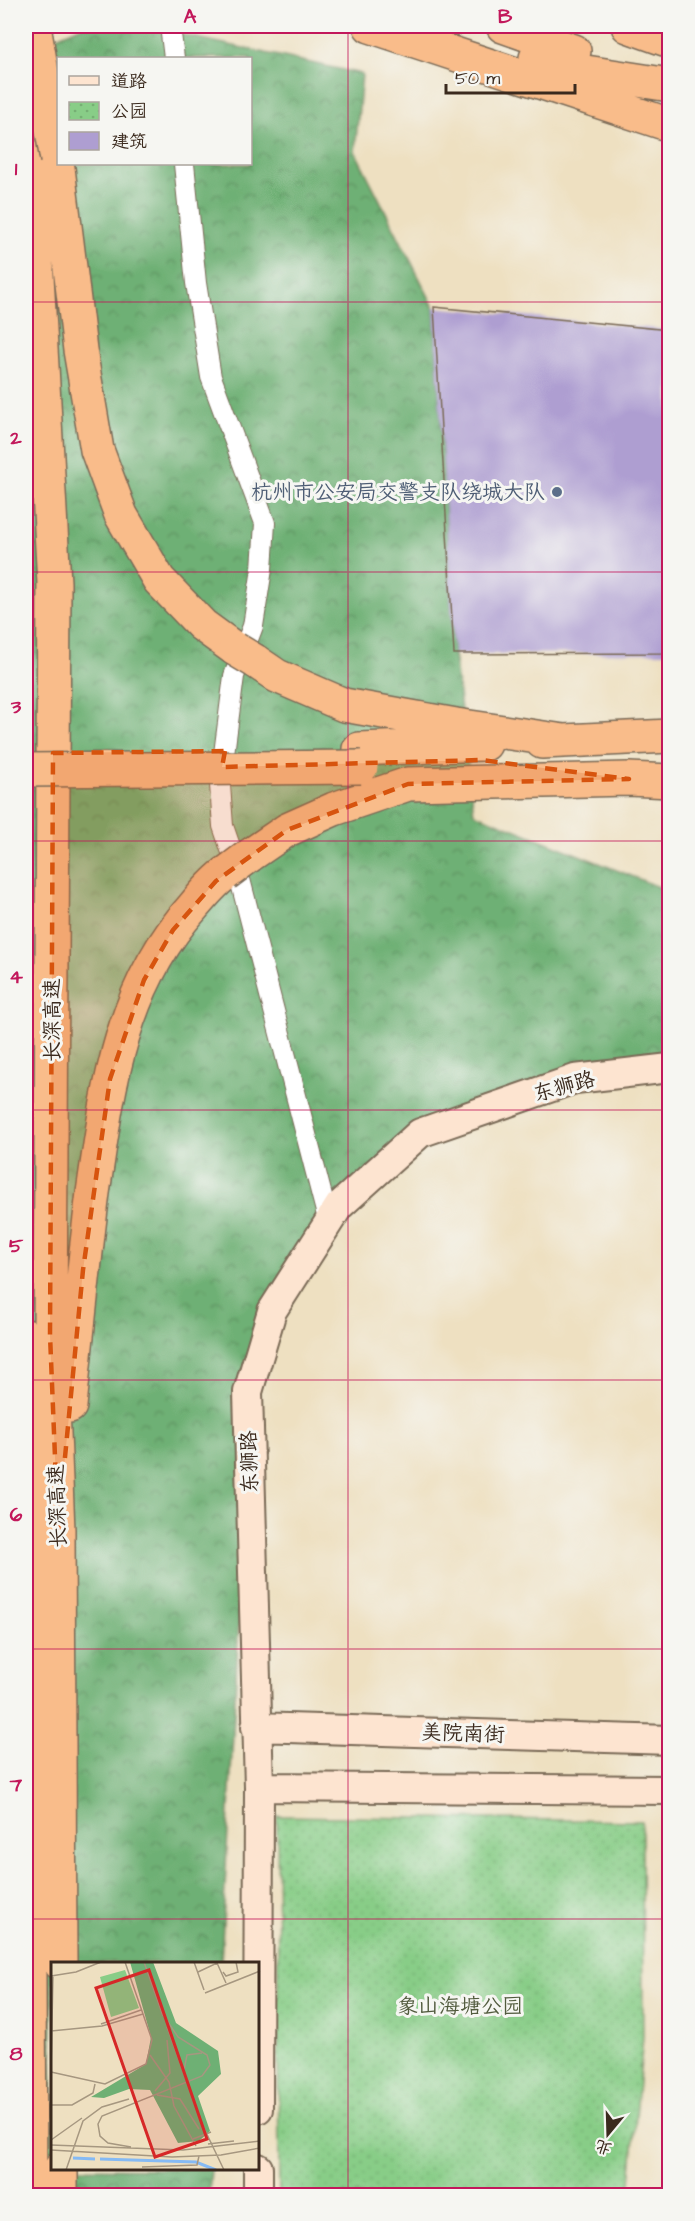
<svg xmlns="http://www.w3.org/2000/svg" width="695" height="2221" font-family="'Architects Daughter','LXGW WenKai TC',sans-serif">
	<defs>
		<pattern id="forest-crowns" width="20" height="18" patternUnits="userSpaceOnUse" patternTransform="scale(1.5)"><rect width="20" height="18" fill="#6eb074"/><path d="M2 6a3 3 0 1 1 6 0M12 15a3 3 0 1 1 6 0" fill="none" stroke="#5c8f5f"/></pattern>
		<pattern id="park-dots" width="8" height="8" patternUnits="userSpaceOnUse" patternTransform="scale(1.5)"><rect width="8" height="8" fill="#88cd87"/><path d="M2 2h.1M6 6h.1" fill="none" stroke="#76b074" stroke-width="1.8" stroke-linecap="round"/></pattern>
	</defs>
	<rect width="100%" height="100%" fill="#f6f6f2"/>
	<filter id="ink" filterUnits="userSpaceOnUse"><feTurbulence type="fractalNoise" baseFrequency=".0167" numOctaves="2"/><feDisplacementMap in="SourceGraphic" scale="12" xChannelSelector="R" yChannelSelector="G"/><feConvolveMatrix kernelMatrix="1 2 1 2 8 2 1 2 1" color-interpolation-filters="sRGB"/></filter>
	<filter id="wash" filterUnits="userSpaceOnUse"><feTurbulence type="fractalNoise" baseFrequency=".008" numOctaves="4" result="noise"/><feDisplacementMap in="SourceGraphic" scale="24" xChannelSelector="R" yChannelSelector="G"/><feGaussianBlur stdDeviation="1.35" result="paint"/><feColorMatrix in="noise" values="0 0 0 0 0 0 0 0 0 0 0 0 0 0 0 0 0 1.4 0 .05"/><feComposite in="paint" operator="in"/></filter>
	<g filter="url(#wash)">
		<rect width="100%" height="100%" fill="#eee0c1"/>
		<!-- forest -->
		<path fill="url(#forest-crowns)" stroke="#546d49" stroke-width="1.5" fill-rule="evenodd" d="M 82,26 L 142,26 L 362,74 L 355,151 L 434,307 L 454,654 L 474,813 L 669,891 L 669,1059 L 420,1133 L 329,1223 L 272,1311 L 249,1429 L 221,1963 L 52,1963 L 52,2168 L 211,2169 L 209,2195 L 26,2195 L 26,50 ZM 58,58 L 250,58 L 250,164 L 58,164 Z"/>
		<!-- park -->
		<path fill="url(#park-dots)" stroke="#627c52" stroke-width="1.5" d="M 277,1816 L 642,1821 L 643,2037 L 629,2195 L 279,2195 Z"/>
		<g id="blocks">
			<!-- building -->
			<path fill="#ae9ed1" d="M 434,307 L 669,330 L 669,653 L 454,654 Z"/>
		</g>
	</g>
	<g filter="url(#ink)">
		<use href="#blocks" fill-opacity="0" stroke="#7a6a57" stroke-width="1.5"/>
		<g fill="none" stroke-linecap="round" stroke-linejoin="round">
			<!-- street casing -->
			<g stroke="#7a6a57" stroke-width="22">
				<path id="street" d="M 170,26 L 174,58
					M 184,164 L 196,283 L 211,377 L 265,523 L 262,569 L 253,626 L 234,676 L 220,785 L 223,826 L 236,864 L 329,1223"/>
			</g>
			<!-- secondary casing -->
			<g stroke="#7a6a57" stroke-width="32">
				<path id="secondary" d="M 256,1727 L 670,1740
					M 259,1787 L 670,1790
					M 258,2109 L 259,1787 L 248,1392 L 272,1311 L 339,1206 L 420,1133 L 575,1079 L 670,1068
					M 258,2196 L 258,2168"/>
			</g>
			<!-- highway casing -->
			<g stroke="#7a6a57" stroke-width="36">
				<path id="highway" d="M 370,26 L 670,125
					M 503,26 L 574,51
					M 628,26 L 670,41
					M 536,58 L 573,70 L 670,85
					M 26,78 L 54,583 L 50,1335 L 58,1530 L 60,1963
					M 57,160 L 80,350 L 97,450 L 121,515 L 159,580 L 202,625 L 235,649
					M 255,661 L 277,676 L 344,705 L 456,725 L 564,741
					M 542,742 L 670,736
					M 359,749 L 485,744
					M 249,856 L 287,830 L 334,809 L 408,784 L 629,779 L 670,781
					M 26,1336 L 30,2196
					M 70,1406 C 77,1335 84,1264 93,1193 C 108,1089 120,988 193,907 C 203,895 213,883 225,874
					M 61,2168 L 61,2196"/>
			</g>
			<!-- street -->
			<use href="#street" stroke="#fff" stroke-width="20"/>
			<!-- secondary -->
			<use href="#secondary" stroke="#fde4d0" stroke-width="28"/>
			<!-- highway -->
			<use href="#highway" stroke="#f9bc8a" stroke-width="33"/>
			<!-- highway-bridge casing -->
			<g stroke="#7a6a57" stroke-width="36" stroke-linecap="butt">
				<path id="highway-bridge" d="M 34,26 L 57,160
					M 235,649 L 255,661
					M 26,770 L 361,767
					M 225,874 L 249,856"/>
			</g>
			<!-- highway-bridge -->
			<use href="#highway-bridge" stroke="#f9bc8a" stroke-width="33"/>
		</g>
	</g>
	<!-- marked area -->
	<path fill="#d7540e" fill-opacity="0.2" stroke="#d7540e" stroke-width="4.5" stroke-dasharray="12 8" stroke-linejoin="round" d="M 225,751 L 222,767 L 481,760 L 629,779 L 408,784 L 287,830 L 216,881 L 173,930 L 144,980 L 110,1079 L 83,1270 L 58,1530 L 50,1335 L 53,753 Z"/>
	<!-- grid -->
	<path fill="none" stroke="#c2185b" stroke-width="1.5" stroke-opacity="0.55" d="M 348,26 L 348,2196M 26,302 L 670,302M 26,572 L 670,572M 26,841 L 670,841M 26,1110 L 670,1110M 26,1380 L 670,1380M 26,1649 L 670,1649M 26,1919 L 670,1919"/>
	<!-- markers -->
	<circle fill="#5c6f8a" stroke="#f6f6f2" stroke-width="2" cx="557" cy="492" r="6"/>
	<g text-anchor="middle" stroke-width="6" stroke-linejoin="round" paint-order="stroke">
		<!-- service labels -->
		<g font-size="21" fill="#4e5e75" stroke="#f6f6f2" text-anchor="end">
			<text x="545" y="499">杭州市公安局交警支队绕城大队</text>
		</g>
		<!-- street labels -->
		<g font-size="21" fill="#3b2a1e" stroke="#f6f6f2">
			<text transform="translate(52 1020) rotate(-90)" y="7">长深高速</text>
			<text transform="translate(564 1086) rotate(-15)" y="7">东狮路</text>
			<text transform="translate(249 1462) rotate(-92)" y="7">东狮路</text>
			<text transform="translate(57 1506) rotate(-92)" y="7">长深高速</text>
			<text transform="translate(463 1733) rotate(2)" y="7">美院南街</text>
		</g>
		<!-- park labels -->
		<g font-size="21" fill="#525b3e" stroke="#f6f6f2">
			<text x="460" y="2013">象山海塘公园</text>
		</g>
	</g>
	<!-- overview -->
	<g transform="translate(51 1962)">
		<rect width="208" height="208" fill="#eee0c1"/>
		<path d="M 79,0 L 102,0 L 125,61 L 167,89 L 170,112 L 147,134 L 159,169 L 148,179 L 127,181 L 99,128 L 78,127 L 53,136 L 40,135 L 95,102 L 100,75 Z" fill="#6eb074"/>
		<path d="M 74,8 L 88,46 L 60,55 L 49,15 Z" fill="#88cd87"/>
		<path fill="none" stroke="#85baf4" stroke-width="3" d="M 22,196 L 44,197M 49,197 L 145,200 L 165,208"/>
		<path fill="none" stroke="#a69780" stroke-width="1.5" d="M 93,0 L 112,54M 143,0 L 153,28M 147,10 L 166,1 L 175,21M 172,10 L 175,14 L 187,10 L 185,0M 0,14 L 25,10 L 50,0M 154,31 L 209,9M 50,62 L 90,48M 116,65 L 152,164 L 173,208M 0,69 L 51,64 L 92,52M 99,93 L 118,120 L 123,144 L 145,184M 0,108 L 2,14M 133,108 L 136,93 L 151,91M 0,110 L 54,122 L 95,102 L 101,78 L 74,0M 104,129 L 119,111 L 116,78M 106,133 L 129,137 L 148,167M 0,143 L 21,143 L 42,131 L 44,122M 142,177 L 160,170M 0,178 L 31,156M 157,182 L 183,179M 0,183 L 132,188 L 209,179M 80,185 L 57,181 L 49,174 L 47,162 L 51,154 L 151,114 L 159,103 L 156,93 L 127,75 L 111,51M 0,188 L 121,195 L 170,193 L 209,186M 91,205 L 146,203 L 148,194M 15,208 L 32,159 L 51,145 L 78,137"/>
		<path fill="#d62828" fill-opacity="0.15" stroke="#d62828" stroke-width="3" d="M 98,8 L 156,177 L 104,195 L 45,26 Z"/>
		<rect width="208" height="208" fill="none" stroke="#3b2a1e" stroke-width="3"/>
	</g>
	<!-- margin -->
	<rect width="695" height="2221" fill="none" stroke="#f6f6f2" stroke-width="66"/>
	<!-- legend -->
	<rect x="57" y="57" width="195" height="108" fill="#f6f6f2" stroke="#aba49d" stroke-width="1.5"/>
	<rect x="69" y="76" width="30" height="9" fill="#fde4d0" stroke="#aba49d" stroke-width="1.5"/>
	<text x="111" y="87" font-size="18" fill="#3b2a1e">道路</text>
	<rect x="69" y="102" width="30" height="18" fill="url(#park-dots)" stroke="#aba49d" stroke-width="1.5"/>
	<text x="111" y="117" font-size="18" fill="#3b2a1e">公园</text>
	<rect x="69" y="132" width="30" height="18" fill="#ae9ed1" stroke="#aba49d" stroke-width="1.5"/>
	<text x="111" y="147" font-size="18" fill="#3b2a1e">建筑</text>
	<!-- north arrow -->
	<g transform="translate(608 2134) rotate(199)" stroke="#f6f6f2" stroke-width="4.5" paint-order="stroke">
	<path d="M0-4.5L10 22L0 15L-10 22Z" fill="#3b2a1e"/>
	<text y="-9" font-size="16" font-weight="bold" text-anchor="middle" fill="#3b2a1e">北</text>
	</g>
	<!-- scale -->
	<path d="M446 84v9h129v-9" fill="none" stroke="#3b2a1e" stroke-width="3"/>
	<text x="455" y="84" font-size="18" fill="#3b2a1e" stroke="#f6f6f2" stroke-width="4.5" paint-order="stroke">50 m</text>
	<rect x="33" y="33" width="629" height="2155" fill="none" stroke="#c2185b" stroke-width="2"/>
	<g font-size="20" text-anchor="middle" font-weight="bold" fill="#c2185b">
		<text x="190" y="23">A</text>
		<text x="505" y="23">B</text>
		<text x="16" y="175">1</text>
		<text x="16" y="444">2</text>
		<text x="16" y="713">3</text>
		<text x="16" y="983">4</text>
		<text x="16" y="1252">5</text>
		<text x="16" y="1521">6</text>
		<text x="16" y="1791">7</text>
		<text x="16" y="2060">8</text>
	</g>
</svg>
